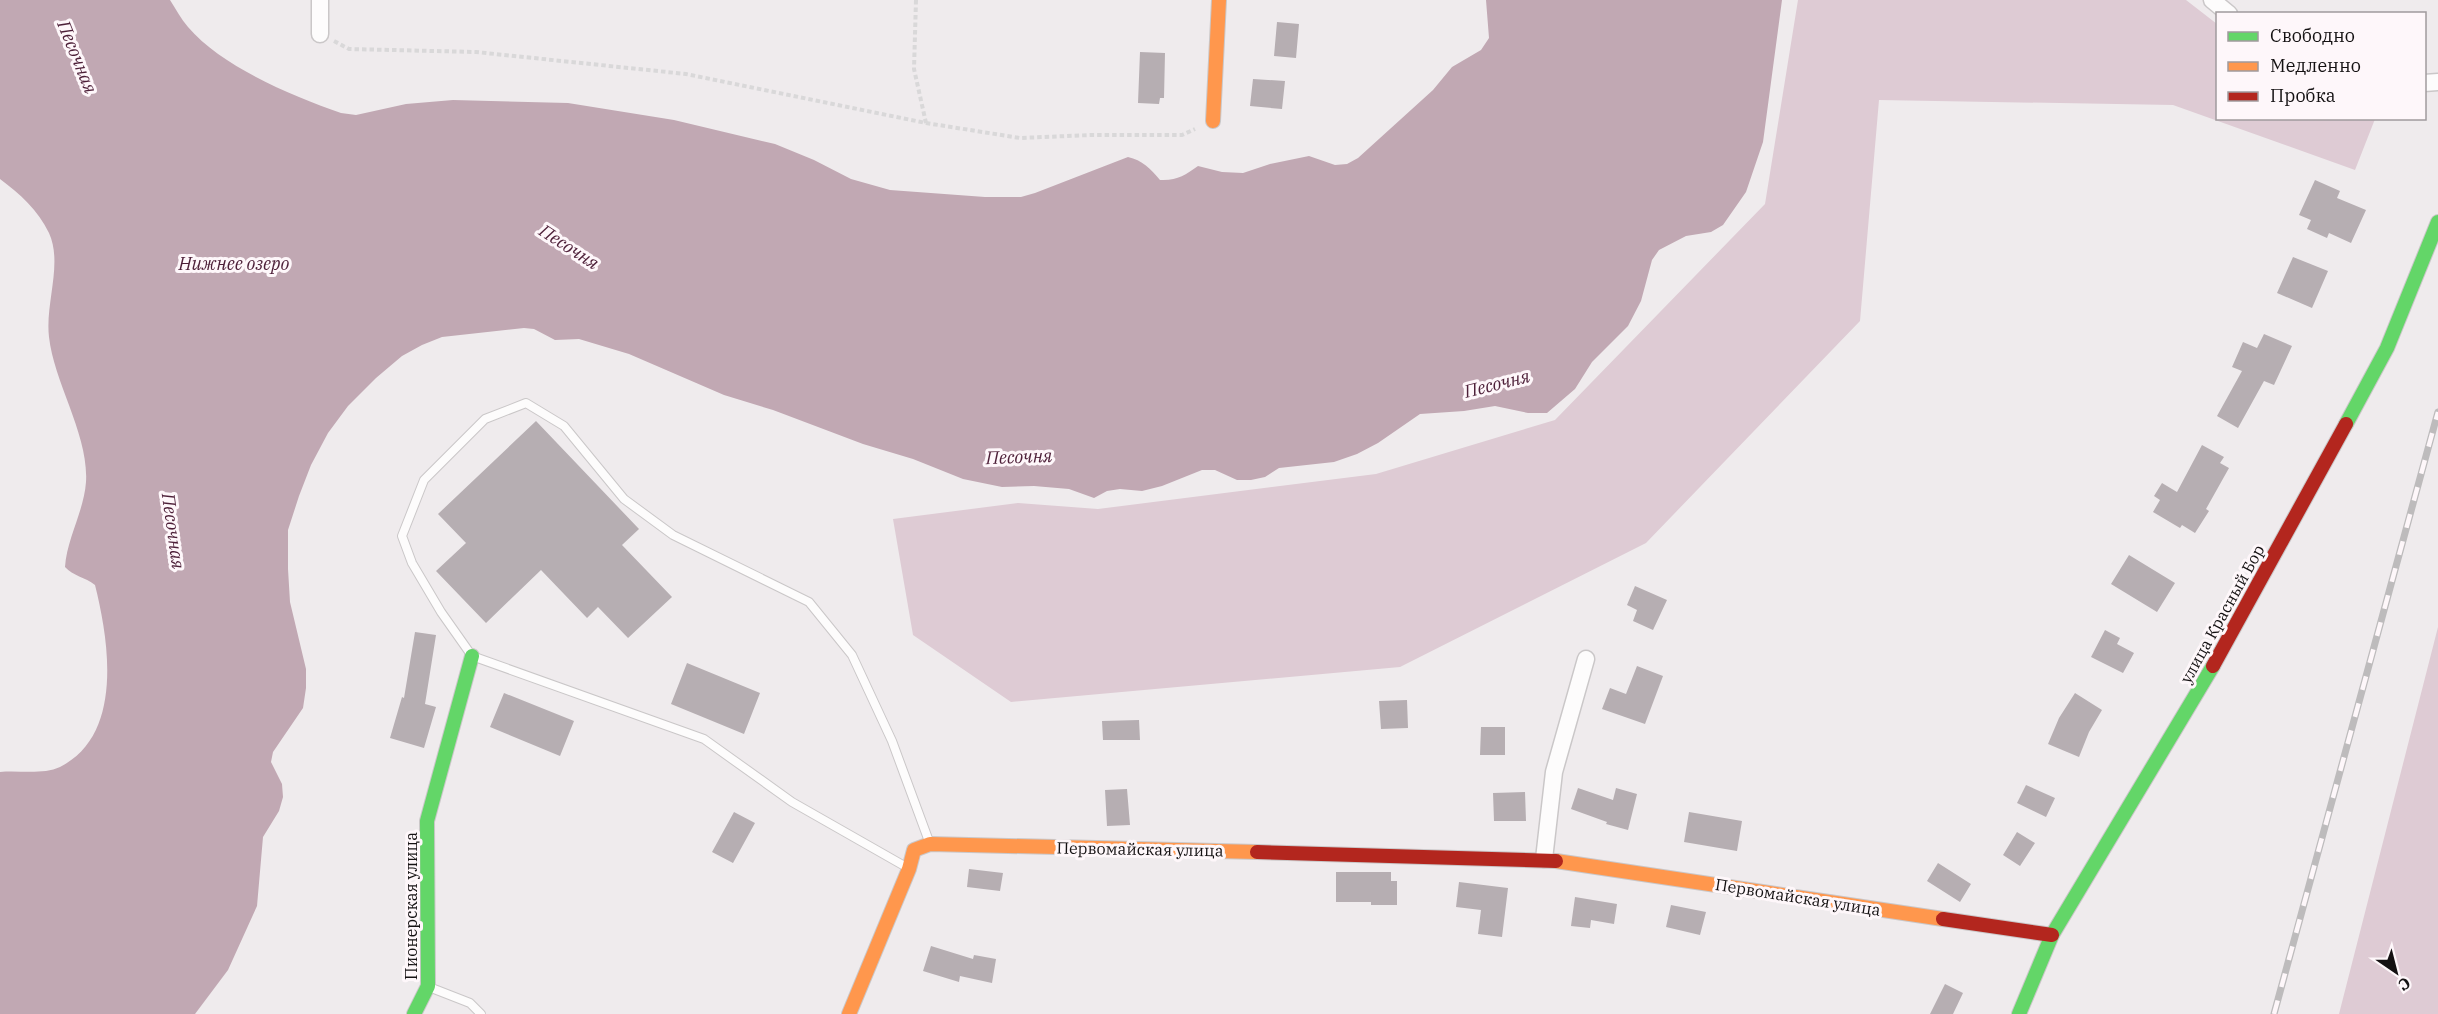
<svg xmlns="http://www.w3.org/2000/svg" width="2438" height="1014" font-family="'IBM Plex Serif',serif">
	<rect width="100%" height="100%" fill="#efebed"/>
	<!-- green -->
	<path fill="#decbd4" d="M 1798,0 L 2186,0 L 2217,24 L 2218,118 L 2375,119 L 2355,170 L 2173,105 L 1879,100 L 1860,321 L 1646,543 L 1400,667 L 1011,702 L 913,635 L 893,519 L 1018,503 L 1098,509 L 1376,474 L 1555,420 L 1765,204 Z
		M 2438,627 L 2438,1014 L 2339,1014 Z"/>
	<!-- water -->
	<path fill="#c1a8b3" d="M 0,0 L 170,0 C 176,9 181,19 188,27 C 222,67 293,96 341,113 L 356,115 L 406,104 L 453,100 L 568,103 L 674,120 L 775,144 L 814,160 L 851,179 L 890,190 L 985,197 L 1021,197 L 1035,193 L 1128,157 C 1142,160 1151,169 1160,180 C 1177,181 1185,175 1198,166 L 1222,172 L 1243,173 L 1270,164 L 1309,156 L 1335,165 L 1347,164 L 1358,158 L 1433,90 L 1452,67 L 1481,50 L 1489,38 L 1486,0 L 1782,0 L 1763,142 L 1746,192 L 1723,225 L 1711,232 L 1686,236 L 1659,250 L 1652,260 L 1641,301 L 1628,326 L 1592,362 L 1575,389 L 1547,413 L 1528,413 L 1495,406 L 1464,411 L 1420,414 L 1378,443 L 1357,454 L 1334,462 L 1279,468 L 1265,477 L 1251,480 L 1237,480 L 1215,470 L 1202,470 L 1162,486 L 1142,491 L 1120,489 L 1107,491 L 1094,498 L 1069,489 L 1034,486 L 1002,487 L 963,479 L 913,459 L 863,444 L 773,410 L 724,395 L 629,354 L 579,339 L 555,340 L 534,329 L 524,328 L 442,337 L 422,345 L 402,356 L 376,378 L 348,406 L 328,433 L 311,465 L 299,496 L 288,530 L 288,569 L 290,602 L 306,669 L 306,688 L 303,708 L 273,752 L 271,762 L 282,784 L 283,797 L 279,811 L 263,837 L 257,906 L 228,970 L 195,1014 L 0,1014 L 0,772 C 18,770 43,775 60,767 C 124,735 109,641 95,585 C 85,577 73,576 65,567 C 67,538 84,511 86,482 C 89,435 54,383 49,337 C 45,303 63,264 49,233 C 38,210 20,194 0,179 Z"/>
	<!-- building -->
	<path fill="#b6aeb2" d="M 1277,22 L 1299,24 L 1296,58 L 1274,56 Z
		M 1140,52 L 1165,53 L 1164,98 L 1160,98 L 1159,104 L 1138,103 Z
		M 1253,79 L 1285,81 L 1282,109 L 1250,106 Z
		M 2315,180 L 2340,191 L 2337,198 L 2366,210 L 2351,243 L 2329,233 L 2327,238 L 2307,229 L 2311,220 L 2299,215 Z
		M 2293,257 L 2328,271 L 2312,308 L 2277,293 Z
		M 2264,334 L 2292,346 L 2274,385 L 2264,381 L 2238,428 L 2217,416 L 2242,371 L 2232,367 L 2243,342 L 2257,348 Z
		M 536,421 L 639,529 L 622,545 L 672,597 L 628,638 L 598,607 L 587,618 L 541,570 L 486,623 L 436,571 L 466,543 L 438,514 Z
		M 2202,445 L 2224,457 L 2220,463 L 2229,468 L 2206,509 L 2209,511 L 2195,533 L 2182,525 L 2180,528 L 2153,512 L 2160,500 L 2154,496 L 2162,483 L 2177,492 Z
		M 2129,555 L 2175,583 L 2157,612 L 2111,584 Z
		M 1635,586 L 1667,600 L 1653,630 L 1633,621 L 1637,610 L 1627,605 Z
		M 2105,630 L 2120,638 L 2117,644 L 2134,653 L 2123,673 L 2091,657 Z
		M 415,632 L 436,635 L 425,704 L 436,707 L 424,748 L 390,738 L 402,697 L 404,698 Z
		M 687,663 L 760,693 L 744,734 L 671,704 Z
		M 1637,666 L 1663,676 L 1645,724 L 1602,709 L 1610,688 L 1626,694 Z
		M 504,693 L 574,721 L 560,756 L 490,727 Z
		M 2075,693 L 2102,710 L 2089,732 L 2079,757 L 2048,744 L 2059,718 Z
		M 1407,700 L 1408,728 L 1381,729 L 1379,701 Z
		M 1139,720 L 1140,740 L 1103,740 L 1102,721 Z
		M 1481,727 L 1505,727 L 1505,755 L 1480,755 Z
		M 2026,785 L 2055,798 L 2046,817 L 2017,803 Z
		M 1578,788 L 1613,800 L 1616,788 L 1637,794 L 1628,830 L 1606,824 L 1607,822 L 1571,809 Z
		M 1127,789 L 1130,825 L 1107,826 L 1105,790 Z
		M 1525,792 L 1526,821 L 1494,821 L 1493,793 Z
		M 734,812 L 755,823 L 733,863 L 712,852 Z
		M 1689,812 L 1742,821 L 1737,851 L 1684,842 Z
		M 2017,832 L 2035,843 L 2020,866 L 2003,855 Z
		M 1938,863 L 1971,884 L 1960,902 L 1927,881 Z
		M 969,869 L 1003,873 L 1000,891 L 967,887 Z
		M 1336,872 L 1391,872 L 1391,881 L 1397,881 L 1397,905 L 1371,905 L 1371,902 L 1336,902 Z
		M 1459,882 L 1508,888 L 1502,937 L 1478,934 L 1481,910 L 1456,907 Z
		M 1575,897 L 1617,904 L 1614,924 L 1591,920 L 1590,928 L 1571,926 Z
		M 1671,905 L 1706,912 L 1700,935 L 1666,927 Z
		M 931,946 L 973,959 L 974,955 L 996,959 L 992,983 L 960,976 L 959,982 L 923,971 Z
		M 1945,984 L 1963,993 L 1953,1014 L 1930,1014 Z"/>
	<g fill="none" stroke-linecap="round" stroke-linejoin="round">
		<!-- lane casing -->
		<g stroke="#cac7c8" stroke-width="10">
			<path id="lane" d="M 908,868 L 792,802 L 704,739 L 472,656 L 441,612 L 412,563 L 402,536 L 424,480 L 485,419 L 526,403 L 564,426 L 624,499 L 673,535 L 809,602 L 852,655 L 892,741 L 930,844
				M 429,987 L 470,1003 L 481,1014"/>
		</g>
		<!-- street casing -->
		<g stroke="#cac7c8" stroke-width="19">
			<path id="street" d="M 320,0 L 320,34
				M 2212,0 L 2229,14
				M 2424,83 L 2438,82
				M 1544,859 L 1554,772 L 1586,659"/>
		</g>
		<!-- fast casing -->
		<g stroke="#cac7c8" stroke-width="16">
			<path id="fast" d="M 2346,424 L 2387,348 L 2438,222
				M 414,1014 L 428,986 L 427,821 L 472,656
				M 2019,1014 L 2052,935 L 2213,666"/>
		</g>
		<!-- slow casing -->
		<g stroke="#cac7c8" stroke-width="16">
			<path id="slow" d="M 1213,121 L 1219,0
				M 1556,861 L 1943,919
				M 849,1014 L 909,869 L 914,850 L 930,844 L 1257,852"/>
		</g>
		<!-- jam casing -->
		<g stroke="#cac7c8" stroke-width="16">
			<path id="jam" d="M 2213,666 L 2346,424
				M 1257,852 L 1556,861
				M 1943,919 L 2052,935"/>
		</g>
		<!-- path -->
		<path stroke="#d9d8d9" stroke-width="4" stroke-dasharray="4.5 3" stroke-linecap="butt" d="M 916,0 L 914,69 L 926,123
			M 334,41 L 349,49 L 476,52 L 686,74 L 926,123 L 1020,138 L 1091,135 L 1182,135 L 1195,129"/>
		<!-- lane -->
		<use href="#lane" stroke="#fdfcfc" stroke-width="8"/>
		<!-- street -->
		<use href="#street" stroke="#fdfcfc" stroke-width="16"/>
		<!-- fast -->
		<use href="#fast" stroke="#63d668" stroke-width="14"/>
		<!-- slow -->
		<use href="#slow" stroke="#ff974d" stroke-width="14"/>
		<!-- jam -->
		<use href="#jam" stroke="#b3261e" stroke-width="14"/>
		<!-- rail casing -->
		<g stroke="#bdbbbc" stroke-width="7">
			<path id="rail" d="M 2274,1014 L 2438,412"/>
		</g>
		<!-- rail -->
		<use href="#rail" stroke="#fef7fa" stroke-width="4.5" stroke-dasharray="14" stroke-linecap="butt"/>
	</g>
	<g text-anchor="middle" stroke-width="6" stroke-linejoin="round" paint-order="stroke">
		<!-- street labels -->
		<g font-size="16" fill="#141112" stroke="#fef7fa">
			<text transform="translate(2222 614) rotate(-61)" y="6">улица Красный Бор</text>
			<text transform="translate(1140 849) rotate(1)" y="6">Первомайская улица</text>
			<text transform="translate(1798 897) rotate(9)" y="6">Первомайская улица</text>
			<text transform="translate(411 906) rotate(-90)" y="6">Пионерская улица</text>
		</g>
		<!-- water labels -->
		<g font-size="18" font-style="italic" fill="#4d1f38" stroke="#fef7fa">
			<text transform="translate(77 57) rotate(68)" y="6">Песочная</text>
			<text transform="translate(569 247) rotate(33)" y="6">Песочня</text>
			<text x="234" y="270">Нижнее озеро</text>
			<text transform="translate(1497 384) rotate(-14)" y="6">Песочня</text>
			<text transform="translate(1019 457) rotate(-2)" y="6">Песочня</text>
			<text transform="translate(173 531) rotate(82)" y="6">Песочная</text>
		</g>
	</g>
	<!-- legend -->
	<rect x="2216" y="12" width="210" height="108" fill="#fef7fa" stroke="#a09b9d" stroke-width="1.5"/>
	<rect x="2228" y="32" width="30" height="9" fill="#63d668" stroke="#a09b9d" stroke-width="1.5"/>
	<text x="2270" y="42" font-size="18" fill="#141112">Свободно</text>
	<rect x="2228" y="62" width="30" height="9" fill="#ff974d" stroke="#a09b9d" stroke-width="1.5"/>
	<text x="2270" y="72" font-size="18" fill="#141112">Медленно</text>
	<rect x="2228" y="92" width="30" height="9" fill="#b3261e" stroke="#a09b9d" stroke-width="1.5"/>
	<text x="2270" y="102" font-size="18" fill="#141112">Пробка</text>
	<!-- north arrow -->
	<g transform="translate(2396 972) rotate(145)" stroke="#fef7fa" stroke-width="4.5" paint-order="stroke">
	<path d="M0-4.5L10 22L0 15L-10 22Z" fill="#141112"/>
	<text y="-9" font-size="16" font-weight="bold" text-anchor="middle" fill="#141112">С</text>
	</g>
</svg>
